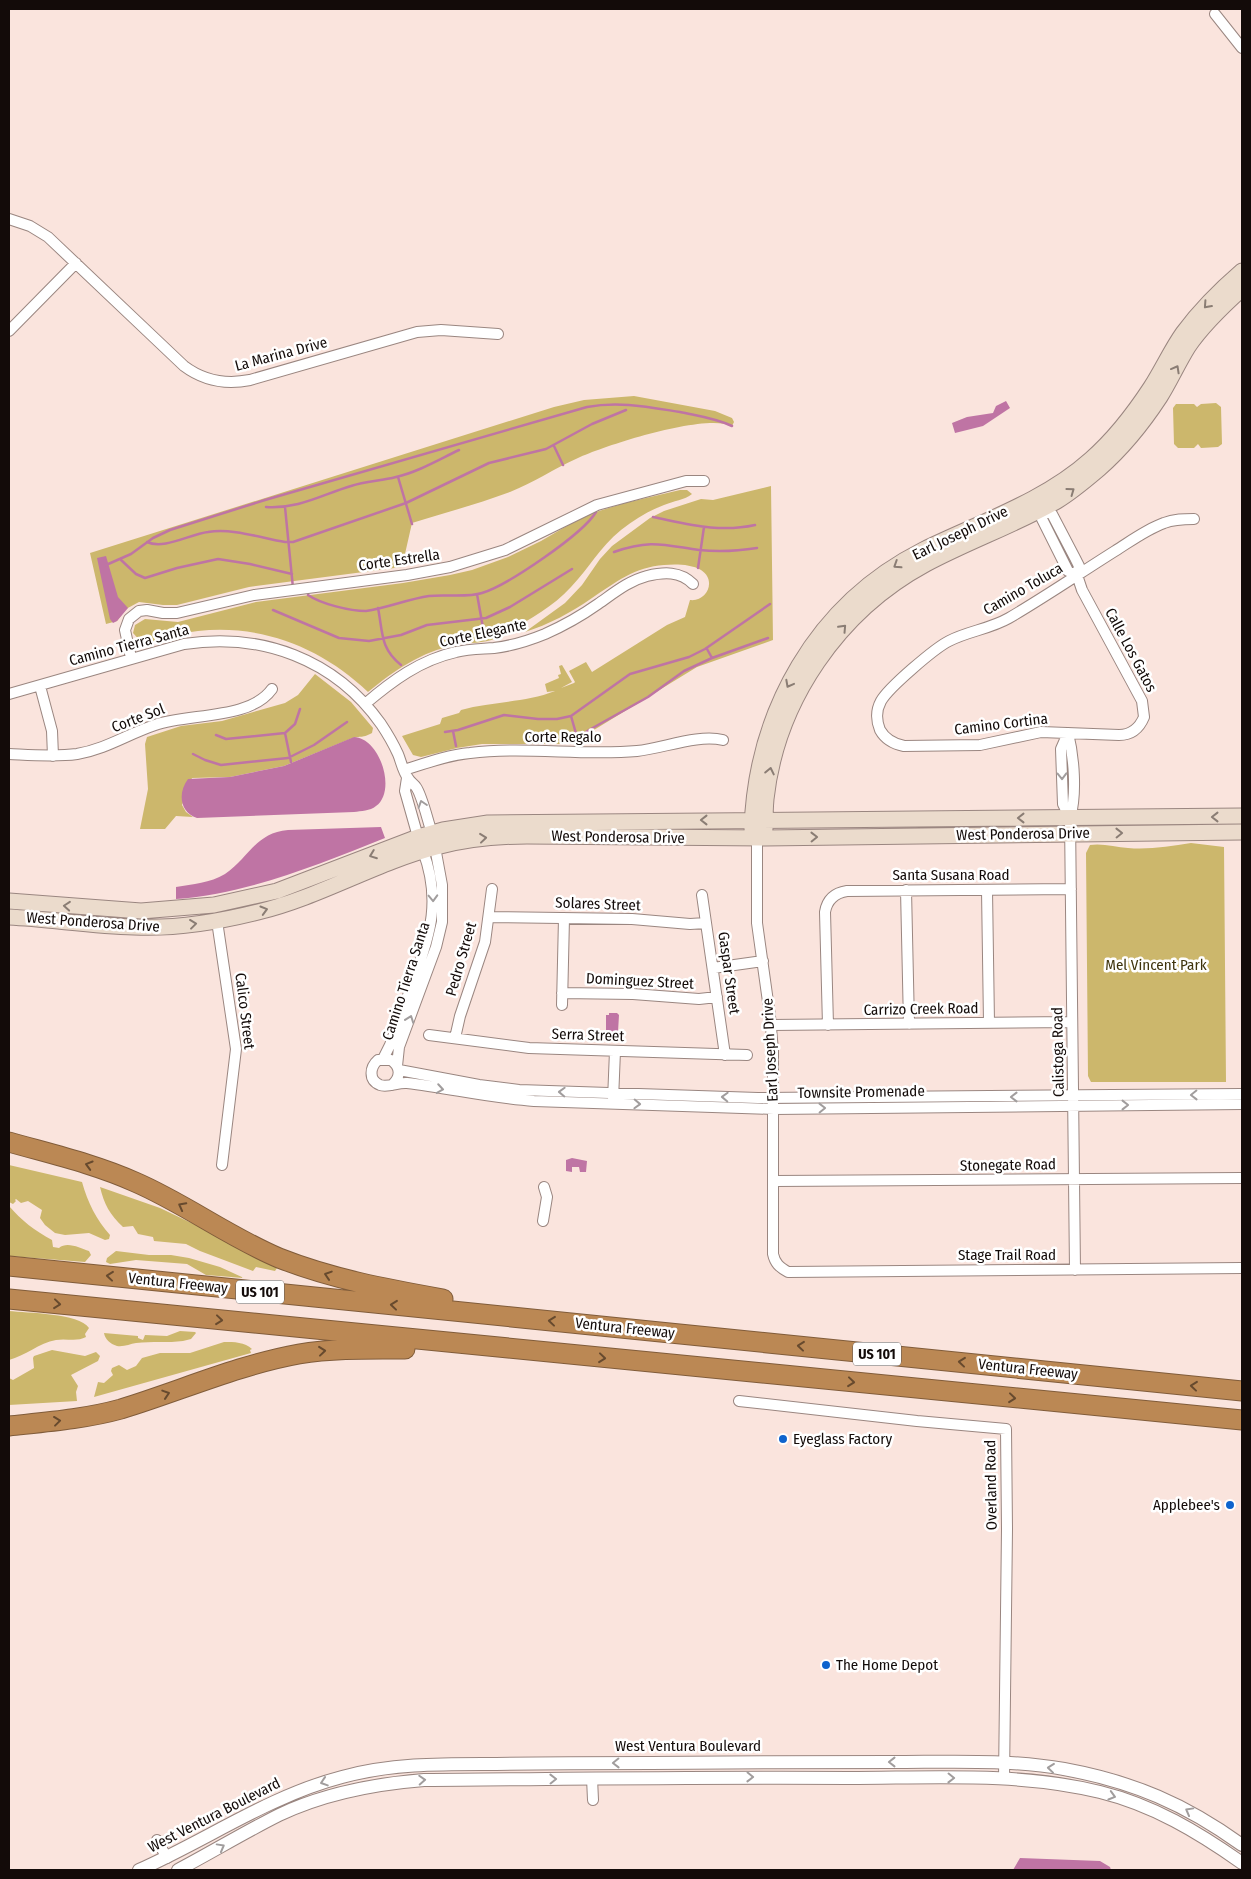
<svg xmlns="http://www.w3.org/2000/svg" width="1251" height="1879" font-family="'Fira Sans Condensed',sans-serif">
	<rect width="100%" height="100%" fill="#fae4dd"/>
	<!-- green -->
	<path fill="#ccb76c" d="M 634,396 L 715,411 L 732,418 L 734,422 L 732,426 C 705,413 606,445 578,458 C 555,468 533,483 510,492 C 478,504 444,513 412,523 L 402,567 L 249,587 L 177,605 L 163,605 L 139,602 L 126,609 L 117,621 L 106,624 L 90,553 L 554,407 L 584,400 Z
		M 1216,403 L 1221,407 L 1222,444 L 1218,447 L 1201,448 L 1198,444 L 1194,448 L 1178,448 L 1174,444 L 1173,408 L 1176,404 L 1194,404 L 1197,407 L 1201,404 Z
		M 771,486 L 773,640 L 697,667 L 571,744 L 482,744 L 457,748 L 421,757 L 413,755 L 402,736 L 440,724 L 442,718 L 459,713 L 461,710 C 492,701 525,703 555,691 L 547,692 L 545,684 L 559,678 L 558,675 L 561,674 L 559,666 L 562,665 L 572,682 L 561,688 L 574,683 L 575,682 L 569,671 L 586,662 L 592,672 L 667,625 L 685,617 L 690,600 C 707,602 717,580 701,570 C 691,564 675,564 664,565 C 635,567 616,582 592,598 C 572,612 548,625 525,632 L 565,603 L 582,585 L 600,559 L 612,546 L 650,518 L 664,511 L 701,499 L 713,500 Z
		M 680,490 L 687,490 L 692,494 C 685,500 673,501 664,505 C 648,511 635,519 621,530 C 599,548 590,567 571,587 C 550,610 523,623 496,638 C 484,644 468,642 455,645 C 421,652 395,670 368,692 C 322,648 262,624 198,631 C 179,633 162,640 143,644 L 133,633 L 135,625 L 145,619 L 178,622 L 256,602 L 403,583 L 450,575 L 472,570 L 508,557 L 541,541 L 577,520 L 599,511 L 625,503 Z
		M 315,674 L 351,702 L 373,728 L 372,733 C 361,739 360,735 350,739 L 284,766 L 230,777 L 192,778 L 182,805 L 186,812 L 193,817 L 176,816 L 165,829 L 140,829 L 148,789 L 145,744 L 147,737 L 181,726 L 222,721 L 285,703 L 298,695 Z
		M 1191,843 L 1224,847 L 1226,1082 L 1091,1082 L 1088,1076 L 1086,853 L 1090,845 C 1102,843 1116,847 1128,848 C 1149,850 1170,846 1191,843 Z
		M 9,1165 L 82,1182 C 88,1203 96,1219 110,1235 L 109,1239 L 105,1240 L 89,1233 L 65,1235 L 55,1233 L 45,1225 L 40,1218 L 42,1210 L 28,1201 L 21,1203 L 16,1199 L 15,1200 L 16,1201 L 13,1204 L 9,1202 Z
		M 100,1187 L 160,1208 L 250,1251 L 277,1268 L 275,1271 L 256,1267 L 253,1271 L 200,1251 L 186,1244 L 154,1241 L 153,1237 L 138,1234 L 133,1226 L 123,1227 C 110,1215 104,1204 100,1187 Z
		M 9,1206 C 21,1220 35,1231 52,1240 L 53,1247 L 59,1248 C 67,1241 80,1248 89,1251 L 91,1255 L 85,1262 L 9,1256 Z
		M 116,1251 L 149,1255 L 171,1255 L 189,1258 L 220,1267 L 244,1278 L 206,1275 L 187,1264 L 136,1260 L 110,1264 L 106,1262 L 107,1258 Z
		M 9,1311 C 27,1313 79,1313 89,1328 L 85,1334 L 86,1337 C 77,1342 66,1338 56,1340 C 39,1343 25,1356 9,1360 Z
		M 180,1331 L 195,1332 L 196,1333 L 191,1339 L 183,1341 C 168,1343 152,1341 136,1343 C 130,1344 124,1347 117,1346 C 110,1344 105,1339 104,1333 L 138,1336 L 138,1338 L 143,1340 L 145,1335 L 167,1336 Z
		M 224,1342 C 234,1342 245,1342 252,1349 L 250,1350 L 251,1353 L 94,1397 L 98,1382 L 104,1383 L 113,1375 L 111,1371 L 112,1368 L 119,1365 L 127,1370 L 136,1366 L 142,1358 L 160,1353 L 190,1353 Z
		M 52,1350 L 85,1356 L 96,1352 L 100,1356 L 98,1361 L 71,1375 L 78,1386 L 76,1392 L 77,1401 L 9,1405 L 9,1378 L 13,1380 L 34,1368 L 33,1358 L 34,1356 Z"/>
	<!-- water -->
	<path fill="#bf74a4" d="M 1006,401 L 1010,408 L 983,426 L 955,433 L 952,423 L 967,417 L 993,413 L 996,406 Z
		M 106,556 L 118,597 L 128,608 L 117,621 L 113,623 L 110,619 L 97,558 Z
		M 354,737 C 380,738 397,791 376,806 C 370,811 361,811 354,812 L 197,818 C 179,812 178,792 188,779 L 230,777 L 284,766 Z
		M 381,827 L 385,838 C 317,865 250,893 176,899 L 176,887 C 193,884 210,883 225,874 C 249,858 255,833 288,830 Z
		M 609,1013 L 617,1013 L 619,1015 L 618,1032 L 608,1032 L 608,1030 L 606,1030 L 606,1015 L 609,1015 Z
		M 572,1158 L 587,1161 L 586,1172 L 580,1172 L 579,1167 L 572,1167 L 572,1172 L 566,1171 L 566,1160 Z
		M 1020,1858 L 1100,1861 L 1110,1867 L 1111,1870 L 1013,1870 Z"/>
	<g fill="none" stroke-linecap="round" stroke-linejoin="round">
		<!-- stream -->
		<path stroke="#bf74a4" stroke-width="2.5" d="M 554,446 L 563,465
			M 398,477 L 412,524
			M 266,507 C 299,509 321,495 351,486 C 366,481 381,481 396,477 C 418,472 438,460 459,450
			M 285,507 L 293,588
			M 653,517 C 688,524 719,533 755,525
			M 147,542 C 164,550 190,534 208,532 C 233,528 261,538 285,542 L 293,542 L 406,503 L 489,463 L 546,449 L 592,424 L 626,410
			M 614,552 C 650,539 664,545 699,550 C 718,552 738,551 757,548
			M 120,559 L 136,574 L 145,578 L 177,568 L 218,559 L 250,564 L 292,574
			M 106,565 L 131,554 L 153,538 L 170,530 L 265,500 L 587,407 C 619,401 648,407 680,412 C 698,416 715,418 732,426
			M 698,568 L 704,527
			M 477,594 L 485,639
			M 308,595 C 321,604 350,611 366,611 C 387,608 408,599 429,596 C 446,594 466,598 482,593 C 508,585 583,534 596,512
			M 378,608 C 383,633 380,648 401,665
			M 273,610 L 339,638 L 369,641 L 401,635 L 427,625 L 486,618 L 510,607 L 572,569
			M 707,649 L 712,658
			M 571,716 L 577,737
			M 453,731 L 456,746
			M 445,732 L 458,730 L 504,715 L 538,719 L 557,719 L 571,716 L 630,674 L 689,657 L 705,649 L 770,604
			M 285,733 L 291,762
			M 216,735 L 226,739 L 285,733 L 295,724 L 300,709
			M 574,741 L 589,730 L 648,697 L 684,671 L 712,658 L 768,638
			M 193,754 L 205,760 L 221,765 L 288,758 L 314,745 L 347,722"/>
		<!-- minor casing -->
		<g stroke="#9a8680" stroke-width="12">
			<path id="minor" d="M 1215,14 L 1242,48
				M 9,219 L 30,226 L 48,237 L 184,366 C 204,381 225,385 250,380 L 417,332 L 441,330 L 498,334
				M 9,331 L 76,263
				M 1077,575 L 1068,571 L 1042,519 L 1041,509 L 1052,514 L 1075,558 L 1079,566 L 1077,575 L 1082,590 L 1142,701 L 1144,717 C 1139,729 1131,735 1119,735 L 1041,732 L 980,745 L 904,746 C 894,744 885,739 880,730 C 876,720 876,710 881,701 C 889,687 935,648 949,641 C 968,631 990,629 1009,618 C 1045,597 1080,573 1115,551 C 1131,541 1147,529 1164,523 C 1174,519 1184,519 1194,519
				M 131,658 L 125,630 L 129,619 L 139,611 L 147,610 L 163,613 L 177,613 L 254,595 L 407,575 L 450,567 L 505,550 L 597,505 L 686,481 L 704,481
				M 40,686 L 52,731 L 53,756
				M 9,694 L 184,644 C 261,632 335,659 381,724 C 387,733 393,743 398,754 C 401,761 403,772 408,778 C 410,782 414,784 416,787 C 422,795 428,822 432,833
				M 365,704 C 392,681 420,660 456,652 C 468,649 481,649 494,648 C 511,646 528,641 545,634 C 563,626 581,616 598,604 C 614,593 628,581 647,576 C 664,572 680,571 693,584
				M 1068,733 C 1074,757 1077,794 1070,818 L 1075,1270
				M 1068,733 L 1061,749 L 1063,804 L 1070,818
				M 9,754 C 31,755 55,757 77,754 C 106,749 128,734 155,725 C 189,713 250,720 272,689
				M 404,770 C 426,763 448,755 470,753 C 525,746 582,756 637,751 C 664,748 698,734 723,740
				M 407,778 L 405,791 L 418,837
				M 757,838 L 757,923 L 770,1016 L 773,1051 L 773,1254 C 775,1263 779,1267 788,1272 L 1242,1268
				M 906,890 L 909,1024
				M 987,890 L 989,1023
				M 702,895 L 725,1055
				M 489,917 L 632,919 L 690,924 L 706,923
				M 217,921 L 236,1049 L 222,1165
				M 713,968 L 763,961
				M 562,993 L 633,994 L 699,999 L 717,997
				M 562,1005 L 564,918
				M 771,1025 L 1072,1022
				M 828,1025 L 825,912 C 827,900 834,893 847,891 L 1071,889
				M 429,1035 L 529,1048 L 747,1055
				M 455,1038 L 460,1016 L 485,942 L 492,889
				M 383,1059 L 390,1045 C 398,1023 406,1001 414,979 C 431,933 441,899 423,851
				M 397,1066 L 399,1047 L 436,947 L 442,922 L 442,885 L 435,847
				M 399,1070 L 479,1085 L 519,1090 L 758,1098 L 1242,1094
				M 392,1085 C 401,1077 401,1067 391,1060 L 378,1060 C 370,1067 368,1080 380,1085 C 388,1088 398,1082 407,1083 C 449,1088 491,1098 534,1101 L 774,1109 L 1242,1104
				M 613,1100 L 615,1051
				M 774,1181 L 1242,1178
				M 543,1221 L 547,1197 L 544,1187
				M 739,1401 L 917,1421 L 1006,1429 L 1007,1529 L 1004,1779
				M 592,1778 L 593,1800
				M 157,1840 L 167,1858"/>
		</g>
		<!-- tertiary casing -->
		<g stroke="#9a8680" stroke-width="14">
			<path id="tertiary" d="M 139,1870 C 207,1840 269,1796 342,1777 C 393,1763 444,1764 496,1764 C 548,1763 599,1763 651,1763 C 731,1762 812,1762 892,1762 C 949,1762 1008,1759 1064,1769 C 1134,1782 1185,1804 1242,1845
				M 178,1870 C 212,1852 245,1832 279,1815 C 325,1793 374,1784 424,1780 C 565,1779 707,1777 849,1778 C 932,1778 1019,1772 1100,1792 C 1153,1805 1198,1832 1242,1863"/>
		</g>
		<!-- secondary casing -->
		<g stroke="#9a8680" stroke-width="17">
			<path id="secondary" d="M 752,829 C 756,711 816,604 923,550 C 980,522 1043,502 1091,459 C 1115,438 1134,413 1151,387 C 1162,370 1171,350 1183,333 C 1200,310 1220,290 1242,271
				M 765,829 C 765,819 765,809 766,799 C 777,700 839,611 926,564 C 969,541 1015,525 1057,501 C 1072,492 1086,480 1099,469 C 1123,448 1143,423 1160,397 C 1170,381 1178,363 1188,347 C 1203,325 1223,306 1242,289
				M 9,901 L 141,911 L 214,905 L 277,891 L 418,837 L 443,830 L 488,823 L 1242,816
				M 9,917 C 50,919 92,926 134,927 C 175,929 218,922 258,912 C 320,897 375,863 436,847 C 466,839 496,836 527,836 L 765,838 L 1242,832"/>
		</g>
		<!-- motorway casing -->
		<g stroke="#805c3a" stroke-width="21">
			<path id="motorway" d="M 9,1142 C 51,1154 95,1164 135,1182 C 184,1203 229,1237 279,1258 C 332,1279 387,1289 443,1299
				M 9,1266 L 1242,1391
				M 9,1299 L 1242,1420
				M 9,1426 C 46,1422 85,1419 121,1409 C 180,1391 238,1365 299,1354 C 334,1348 370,1349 405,1349"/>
		</g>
		<!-- minor -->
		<use href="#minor" stroke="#fff" stroke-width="10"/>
		<!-- tertiary -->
		<use href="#tertiary" stroke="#fff" stroke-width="12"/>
		<!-- secondary -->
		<use href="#secondary" stroke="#ebdbcc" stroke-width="15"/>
		<!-- motorway -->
		<use href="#motorway" stroke="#bb8854" stroke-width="19"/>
	</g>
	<!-- one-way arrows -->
	<defs><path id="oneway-chevron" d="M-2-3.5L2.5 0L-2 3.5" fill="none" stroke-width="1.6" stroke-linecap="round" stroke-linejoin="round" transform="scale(1.25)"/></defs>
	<g stroke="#8a7d74">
		<use href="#oneway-chevron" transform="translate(1207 305) rotate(132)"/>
		<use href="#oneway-chevron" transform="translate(1176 369) rotate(-61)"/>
		<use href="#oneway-chevron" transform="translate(1071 491) rotate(-36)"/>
		<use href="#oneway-chevron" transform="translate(897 565) rotate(147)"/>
		<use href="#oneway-chevron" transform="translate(843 628) rotate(-47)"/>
		<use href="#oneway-chevron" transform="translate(789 684) rotate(118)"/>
		<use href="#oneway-chevron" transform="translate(770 771) rotate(-78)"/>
		<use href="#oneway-chevron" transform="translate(1215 817) rotate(180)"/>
		<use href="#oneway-chevron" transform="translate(1021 818) rotate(180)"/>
		<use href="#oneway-chevron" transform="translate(704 820) rotate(180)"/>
		<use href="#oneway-chevron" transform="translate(1119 833) rotate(-1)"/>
		<use href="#oneway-chevron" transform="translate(814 837) rotate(-1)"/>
		<use href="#oneway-chevron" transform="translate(483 838) rotate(-6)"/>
		<use href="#oneway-chevron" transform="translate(373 855) rotate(159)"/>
		<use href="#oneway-chevron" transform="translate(67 906) rotate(-175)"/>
		<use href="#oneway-chevron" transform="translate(264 910) rotate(-16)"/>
		<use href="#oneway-chevron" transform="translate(193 924) rotate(-7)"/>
	</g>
	<g stroke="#a19d9d">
		<use href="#oneway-chevron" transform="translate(1062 776) rotate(89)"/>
		<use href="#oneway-chevron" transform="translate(422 804) rotate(-108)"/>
		<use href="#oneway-chevron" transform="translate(433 898) rotate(88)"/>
		<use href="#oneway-chevron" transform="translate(410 1019) rotate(-70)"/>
		<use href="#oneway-chevron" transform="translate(440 1089) rotate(9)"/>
		<use href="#oneway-chevron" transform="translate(562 1092) rotate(-178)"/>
		<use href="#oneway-chevron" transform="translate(1194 1095) rotate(179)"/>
		<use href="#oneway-chevron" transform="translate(725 1097) rotate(-178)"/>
		<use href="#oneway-chevron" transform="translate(1014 1097) rotate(180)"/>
		<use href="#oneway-chevron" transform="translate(637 1104) rotate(2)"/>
		<use href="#oneway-chevron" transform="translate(1125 1105)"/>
		<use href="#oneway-chevron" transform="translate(822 1108) rotate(-1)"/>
		<use href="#oneway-chevron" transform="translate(892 1762) rotate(-180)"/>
		<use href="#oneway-chevron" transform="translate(616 1763) rotate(179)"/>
		<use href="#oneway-chevron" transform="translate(1051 1768) rotate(-174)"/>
		<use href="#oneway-chevron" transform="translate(750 1777) rotate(1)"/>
		<use href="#oneway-chevron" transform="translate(951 1778) rotate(1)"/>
		<use href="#oneway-chevron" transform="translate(553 1779) rotate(-1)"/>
		<use href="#oneway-chevron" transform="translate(422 1780) rotate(-3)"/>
		<use href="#oneway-chevron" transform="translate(324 1782) rotate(162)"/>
		<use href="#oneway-chevron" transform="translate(1112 1796) rotate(16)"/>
		<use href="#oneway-chevron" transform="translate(1189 1811) rotate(-151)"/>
		<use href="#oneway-chevron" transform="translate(221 1847) rotate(-29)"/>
	</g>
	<g stroke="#674a2e">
		<use href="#oneway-chevron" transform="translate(89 1165) rotate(-164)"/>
		<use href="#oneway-chevron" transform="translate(182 1206) rotate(-152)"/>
		<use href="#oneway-chevron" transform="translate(328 1275) rotate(-162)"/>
		<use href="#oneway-chevron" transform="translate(110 1276) rotate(-174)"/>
		<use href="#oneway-chevron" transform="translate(57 1304) rotate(6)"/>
		<use href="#oneway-chevron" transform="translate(394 1305) rotate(-174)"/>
		<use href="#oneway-chevron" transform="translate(219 1320) rotate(6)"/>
		<use href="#oneway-chevron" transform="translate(552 1321) rotate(-174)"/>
		<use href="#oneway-chevron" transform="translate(801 1346) rotate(-174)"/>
		<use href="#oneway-chevron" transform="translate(322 1351) rotate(-6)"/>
		<use href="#oneway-chevron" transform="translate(602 1358) rotate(6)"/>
		<use href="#oneway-chevron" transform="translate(962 1362) rotate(-174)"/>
		<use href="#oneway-chevron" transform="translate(851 1382) rotate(6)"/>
		<use href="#oneway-chevron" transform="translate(1194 1386) rotate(-174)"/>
		<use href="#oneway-chevron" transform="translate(166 1394) rotate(-18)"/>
		<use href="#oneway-chevron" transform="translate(1012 1398) rotate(6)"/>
		<use href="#oneway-chevron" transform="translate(57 1421) rotate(-7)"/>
	</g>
	<!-- markers -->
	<g fill="#0e63cd" stroke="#fff" stroke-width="2">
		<circle cx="783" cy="1439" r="5"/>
		<circle cx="1230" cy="1505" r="5"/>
		<circle cx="826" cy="1665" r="5"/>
	</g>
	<g text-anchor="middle" stroke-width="5" stroke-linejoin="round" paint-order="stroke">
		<!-- shield labels -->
		<g fill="#fff" stroke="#5a5453" stroke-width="1">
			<rect x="236" y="1280.5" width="48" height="23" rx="4"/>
			<rect x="853" y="1342.5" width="48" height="23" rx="4"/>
		</g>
		<g font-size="14" font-weight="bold" fill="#130b09">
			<text x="260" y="1297">US 101</text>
			<text x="877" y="1359">US 101</text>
		</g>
		<!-- street labels -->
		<g font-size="15" fill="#130b09" stroke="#fff">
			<text transform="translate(281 354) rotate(-15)" y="5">La Marina Drive</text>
			<text transform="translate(960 533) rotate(-26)" y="5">Earl Joseph Drive</text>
			<text transform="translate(399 560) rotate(-8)" y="5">Corte Estrella</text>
			<text transform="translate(1023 589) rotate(-30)" y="5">Camino Toluca</text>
			<text transform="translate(483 633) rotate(-12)" y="5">Corte Elegante</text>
			<text transform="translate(129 645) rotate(-15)" y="5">Camino Tierra Santa</text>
			<text transform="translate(1131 650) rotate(62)" y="5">Calle Los Gatos</text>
			<text transform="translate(138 718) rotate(-21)" y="5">Corte Sol</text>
			<text transform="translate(1001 724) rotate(-7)" y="5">Camino Cortina</text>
			<text x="563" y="742">Corte Regalo</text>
			<text transform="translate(1023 834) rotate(-1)" y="5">West Ponderosa Drive</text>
			<text transform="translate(618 837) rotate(1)" y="5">West Ponderosa Drive</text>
			<text x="951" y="880">Santa Susana Road</text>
			<text transform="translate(598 904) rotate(2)" y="5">Solares Street</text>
			<text transform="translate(93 922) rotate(4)" y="5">West Ponderosa Drive</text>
			<text transform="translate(461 959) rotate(-74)" y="5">Pedro Street</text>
			<text transform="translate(729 973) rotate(82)" y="5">Gaspar Street</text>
			<text transform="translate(406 981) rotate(-72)" y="5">Camino Tierra Santa</text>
			<text transform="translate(640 981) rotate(3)" y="5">Dominguez Street</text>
			<text transform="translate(921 1009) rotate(-1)" y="5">Carrizo Creek Road</text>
			<text transform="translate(245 1011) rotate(83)" y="5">Calico Street</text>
			<text transform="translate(588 1035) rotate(2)" y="5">Serra Street</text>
			<text transform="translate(770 1050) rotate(-93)" y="5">Earl Joseph Drive</text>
			<text transform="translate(1058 1052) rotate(-91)" y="5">Calistoga Road</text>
			<text transform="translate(861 1092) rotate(-1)" y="5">Townsite Promenade</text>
			<text transform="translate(1008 1165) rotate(-1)" y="5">Stonegate Road</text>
			<text x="1007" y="1260">Stage Trail Road</text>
			<text transform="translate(178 1283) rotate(6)" y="5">Ventura Freeway</text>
			<text transform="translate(625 1328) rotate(6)" y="5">Ventura Freeway</text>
			<text transform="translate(1028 1369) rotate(6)" y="5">Ventura Freeway</text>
			<text transform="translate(991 1485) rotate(-91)" y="5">Overland Road</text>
			<text x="688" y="1751">West Ventura Boulevard</text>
			<text transform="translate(214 1815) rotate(-27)" y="5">West Ventura Boulevard</text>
		</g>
		<!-- park labels -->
		<g font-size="15" fill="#3f340d" stroke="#fff">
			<text x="1156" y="970">Mel Vincent Park</text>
		</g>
		<!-- poi labels -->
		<g font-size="15" fill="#130b09" stroke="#fff" text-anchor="start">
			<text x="793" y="1444">Eyeglass Factory</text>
			<text x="1220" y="1510" text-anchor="end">Applebee's</text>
			<text x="836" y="1670">The Home Depot</text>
		</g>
	</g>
	<!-- border -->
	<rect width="1251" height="1879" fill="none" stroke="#130b09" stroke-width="20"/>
</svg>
